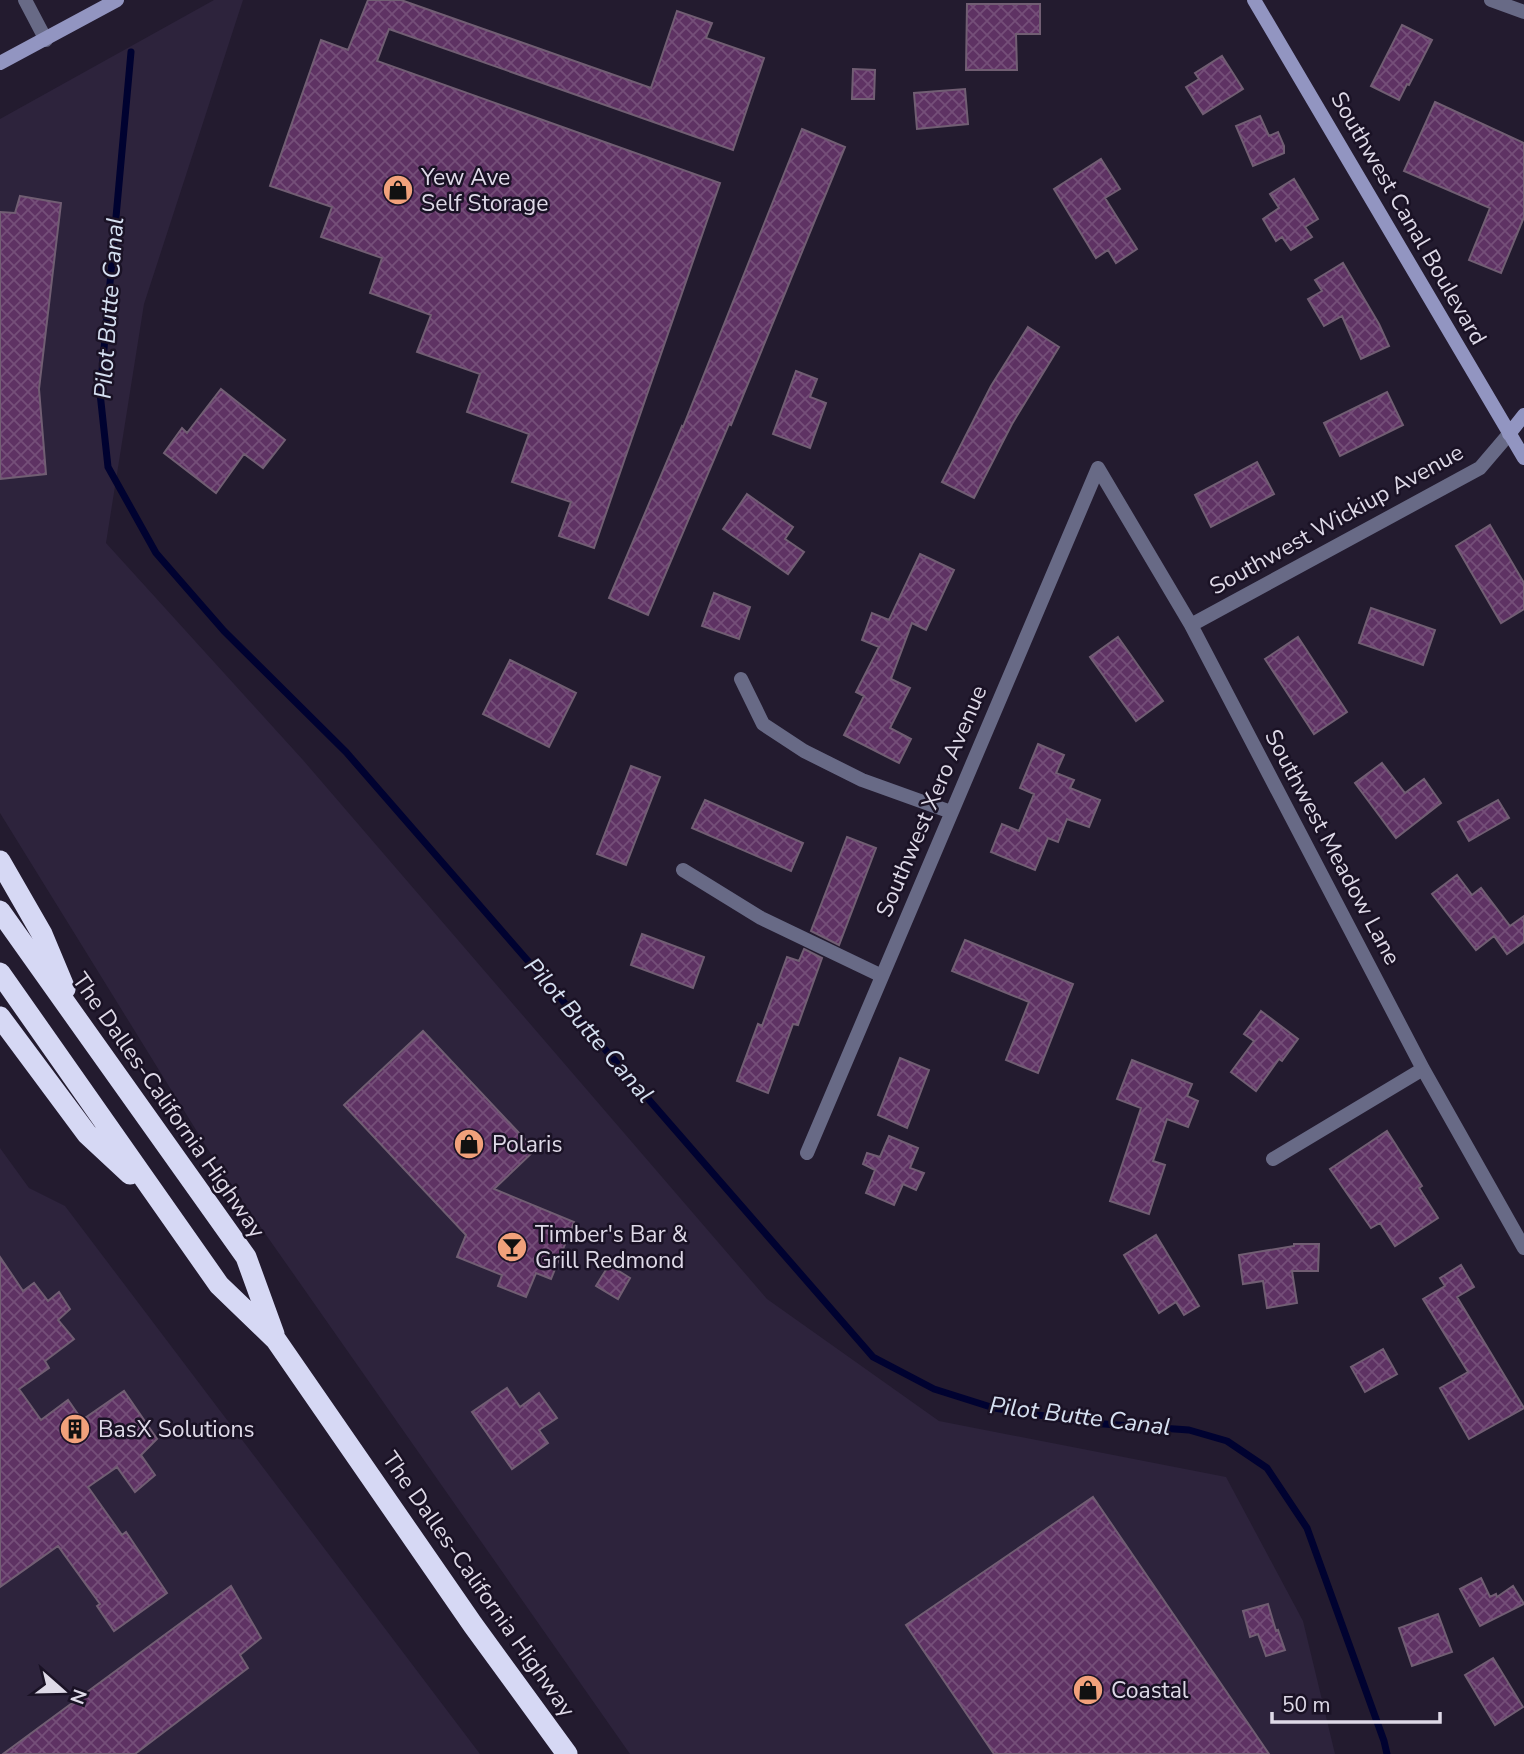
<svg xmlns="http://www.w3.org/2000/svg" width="1524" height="1754" font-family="'Nunito Sans',sans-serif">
	<defs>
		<pattern id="building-cross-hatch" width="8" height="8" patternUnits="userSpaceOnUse" patternTransform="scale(1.75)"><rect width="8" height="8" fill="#5e3263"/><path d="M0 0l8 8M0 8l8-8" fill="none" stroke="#754f79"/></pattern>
	</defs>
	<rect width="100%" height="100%" fill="#231b2f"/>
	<!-- built -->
	<path fill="#2d233c" d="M 214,0 L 243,0 L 144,304 L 106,543 L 303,760 L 767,1299 L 939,1421 L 1226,1477 L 1303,1621 L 1335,1754 L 630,1754 L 222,1172 L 0,813 L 0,119 Z
		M 0,1148 L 29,1188 L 65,1206 L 480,1754 L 0,1754 Z"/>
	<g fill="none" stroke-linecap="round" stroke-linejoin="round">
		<!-- stream -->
		<path stroke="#000230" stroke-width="7" d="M 131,52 L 100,393 L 108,467 L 156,553 L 224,631 L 346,752 L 873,1357 L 934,1389 L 994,1408 L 1090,1423 L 1189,1430 L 1227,1441 L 1267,1468 L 1307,1528 L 1384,1741 L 1387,1754"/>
	</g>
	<!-- building -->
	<path fill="url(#building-cross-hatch)" stroke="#715e73" stroke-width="2" d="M 368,0 L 401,0 L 651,88 L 677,11 L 712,23 L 706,38 L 764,58 L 733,150 L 389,29 L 377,61 L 720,183 L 594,548 L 559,536 L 571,502 L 512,482 L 529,434 L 467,412 L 480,374 L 417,352 L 431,315 L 370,293 L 382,258 L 321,237 L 332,207 L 270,186 L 321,40 L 348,50 Z
		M 967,4 L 1040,4 L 1040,34 L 1016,34 L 1017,70 L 966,70 Z
		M 1402,25 L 1432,40 L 1409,85 L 1407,84 L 1399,100 L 1371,86 Z
		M 1222,56 L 1243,89 L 1203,114 L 1186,87 L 1199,79 L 1195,73 Z
		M 853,69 L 875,70 L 874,99 L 852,99 Z
		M 965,89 L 968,124 L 917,129 L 914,93 Z
		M 1435,102 L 1524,143 L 1524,217 L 1501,273 L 1469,260 L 1490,208 L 1404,171 Z
		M 1260,116 L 1269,136 L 1278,132 L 1284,146 L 1284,153 L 1253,166 L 1236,126 Z
		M 802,129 L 845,147 L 731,425 L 729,424 L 648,615 L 609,598 L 682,426 L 683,427 Z
		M 1101,159 L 1120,189 L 1105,198 L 1137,249 L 1116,263 L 1108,250 L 1096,258 L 1054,189 Z
		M 1294,179 L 1318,219 L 1305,227 L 1312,237 L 1291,250 L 1282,237 L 1276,241 L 1263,219 L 1279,208 L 1270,194 Z
		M 20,196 L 61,203 L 39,389 L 46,474 L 0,479 L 0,212 L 15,213 Z
		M 1343,263 L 1379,324 L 1389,346 L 1361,359 L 1342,316 L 1324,326 L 1308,299 L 1322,291 L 1315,280 Z
		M 1028,327 L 1059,347 L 1012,424 L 974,498 L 942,482 L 991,386 Z
		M 796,371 L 817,379 L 810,397 L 826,403 L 810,448 L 773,434 Z
		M 221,389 L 285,440 L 263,468 L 244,454 L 216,493 L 164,453 L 182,428 L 187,433 Z
		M 1387,392 L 1403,425 L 1340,456 L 1324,423 Z
		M 1257,462 L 1274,494 L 1211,527 L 1195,495 Z
		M 747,494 L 793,527 L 785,539 L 804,552 L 788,574 L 723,529 Z
		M 1490,525 L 1524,583 L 1524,609 L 1501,623 L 1456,546 Z
		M 920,554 L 954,570 L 926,630 L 912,623 L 891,679 L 910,688 L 890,728 L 911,739 L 899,763 L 844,735 L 864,696 L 856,692 L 879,647 L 862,640 L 872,613 L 889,620 Z
		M 714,593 L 750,607 L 739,639 L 702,626 Z
		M 1371,608 L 1435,630 L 1423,665 L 1359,643 Z
		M 1118,637 L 1163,701 L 1136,721 L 1090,657 Z
		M 1298,637 L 1347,712 L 1314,734 L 1265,659 Z
		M 510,660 L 576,693 L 549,747 L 483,714 Z
		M 1038,744 L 1064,755 L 1056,773 L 1074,780 L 1070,788 L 1100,800 L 1089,827 L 1067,819 L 1058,842 L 1048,838 L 1035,870 L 991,852 L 1002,824 L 1019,831 L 1034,794 L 1020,788 Z
		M 1382,763 L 1405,793 L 1424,779 L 1441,803 L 1396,838 L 1355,783 Z
		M 631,766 L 660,777 L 626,865 L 597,854 Z
		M 705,800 L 803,843 L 791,871 L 692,828 Z
		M 1498,800 L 1509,818 L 1469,841 L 1458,822 Z
		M 847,837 L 876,848 L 839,945 L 811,931 Z
		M 1457,875 L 1472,895 L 1481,888 L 1510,926 L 1524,916 L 1524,942 L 1507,954 L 1494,936 L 1476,950 L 1432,894 Z
		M 642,934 L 704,957 L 693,988 L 631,965 Z
		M 965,940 L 1073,984 L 1038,1073 L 1006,1060 L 1029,1002 L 952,971 Z
		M 804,949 L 822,958 L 798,1025 L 793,1024 L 768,1093 L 737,1081 L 758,1024 L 762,1026 L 787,957 L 799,961 Z
		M 1261,1011 L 1298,1039 L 1282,1061 L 1279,1059 L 1256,1091 L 1231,1072 L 1254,1041 L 1244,1034 Z
		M 423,1031 L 535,1150 L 494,1189 L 574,1222 L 551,1279 L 536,1273 L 526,1297 L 498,1286 L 502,1275 L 457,1257 L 466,1235 L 344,1105 Z
		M 900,1058 L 929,1070 L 907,1128 L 878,1115 Z
		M 1132,1060 L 1192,1084 L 1187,1096 L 1198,1101 L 1188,1127 L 1167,1119 L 1153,1161 L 1165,1165 L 1149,1214 L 1110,1201 L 1141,1108 L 1117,1099 Z
		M 1387,1131 L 1422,1186 L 1419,1188 L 1438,1218 L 1395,1246 L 1380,1223 L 1371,1228 L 1330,1169 Z
		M 889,1136 L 918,1148 L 910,1168 L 924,1173 L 916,1190 L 903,1184 L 894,1205 L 866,1193 L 875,1170 L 863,1164 L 867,1153 L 880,1157 Z
		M 1156,1235 L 1199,1306 L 1184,1315 L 1176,1302 L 1159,1313 L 1124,1255 Z
		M 1294,1244 L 1319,1244 L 1318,1271 L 1292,1271 L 1297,1303 L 1267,1308 L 1263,1281 L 1243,1284 L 1239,1255 L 1294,1246 Z
		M 0,1257 L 23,1291 L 34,1283 L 48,1301 L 59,1292 L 70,1309 L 58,1320 L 74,1339 L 45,1361 L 49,1368 L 19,1389 L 41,1420 L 68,1400 L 82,1420 L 124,1391 L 157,1439 L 141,1455 L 155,1475 L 135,1492 L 117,1467 L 88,1487 L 122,1535 L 126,1532 L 167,1593 L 114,1631 L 97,1606 L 100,1604 L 58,1546 L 0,1587 Z
		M 609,1265 L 630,1278 L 618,1299 L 596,1286 Z
		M 1461,1265 L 1474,1287 L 1457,1297 L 1524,1408 L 1469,1439 L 1440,1388 L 1468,1372 L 1423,1299 L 1445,1286 L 1440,1278 Z
		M 1383,1349 L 1397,1374 L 1365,1392 L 1351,1367 Z
		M 507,1388 L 520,1407 L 539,1393 L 557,1418 L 539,1430 L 548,1443 L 512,1469 L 472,1412 Z
		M 1093,1497 L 1269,1754 L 994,1754 L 906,1625 Z
		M 1481,1578 L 1490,1597 L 1496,1594 L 1497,1597 L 1513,1586 L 1524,1604 L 1480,1626 L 1460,1589 Z
		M 231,1586 L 261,1638 L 240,1655 L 248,1668 L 135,1754 L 3,1754 Z
		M 1268,1604 L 1276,1631 L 1278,1630 L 1285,1650 L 1266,1656 L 1258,1634 L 1250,1637 L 1243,1611 Z
		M 1438,1614 L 1452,1652 L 1412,1666 L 1399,1628 Z
		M 1493,1658 L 1523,1707 L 1495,1725 L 1465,1675 Z"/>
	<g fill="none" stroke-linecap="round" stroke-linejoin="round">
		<!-- street -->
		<path stroke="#686a86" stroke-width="14" d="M 25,0 L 46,40
			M 1491,0 L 1524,12
			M 1098,468 L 1191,625 L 1423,1069 L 1524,1248
			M 1191,625 L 1480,468 L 1509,434
			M 741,679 L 763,724 L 804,751 L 862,780 L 951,812
			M 683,870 L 761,918 L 882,976
			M 807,1153 L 1098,468
			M 1273,1159 L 1423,1069"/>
		<!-- secondary -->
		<path stroke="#9295c1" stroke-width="14" d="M 1254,0 L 1524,458
			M 0,63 L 117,0
			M 1509,434 L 1524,415"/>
		<!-- highway -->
		<path stroke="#d6d8f4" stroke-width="21" d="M 0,861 L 42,934 L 65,989
			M 0,911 L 246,1257 L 274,1334
			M 0,973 L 219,1285 L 276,1340 L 473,1625 L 567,1754
			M 0,1017 L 87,1134 L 130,1174"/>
	</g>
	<!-- icons -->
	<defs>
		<g id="shop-disc" transform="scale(1.575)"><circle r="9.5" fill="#f1a17b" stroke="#1a1225"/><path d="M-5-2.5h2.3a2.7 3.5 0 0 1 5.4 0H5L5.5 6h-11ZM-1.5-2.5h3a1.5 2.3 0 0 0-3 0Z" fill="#111"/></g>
		<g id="bar-disc" transform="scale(1.575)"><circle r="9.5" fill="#f1a17b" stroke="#1a1225"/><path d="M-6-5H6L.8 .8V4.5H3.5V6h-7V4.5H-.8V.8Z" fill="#111"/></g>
		<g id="building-disc" transform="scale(1.575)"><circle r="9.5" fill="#f1a17b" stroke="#1a1225"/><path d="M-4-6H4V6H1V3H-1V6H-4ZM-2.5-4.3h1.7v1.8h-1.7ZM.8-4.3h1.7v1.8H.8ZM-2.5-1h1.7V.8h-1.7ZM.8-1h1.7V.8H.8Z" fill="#111"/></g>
	</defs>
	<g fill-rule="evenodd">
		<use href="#shop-disc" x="398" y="190"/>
		<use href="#shop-disc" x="469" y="1144"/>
		<use href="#bar-disc" x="512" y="1247"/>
		<use href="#building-disc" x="75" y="1429"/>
		<use href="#shop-disc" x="1088" y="1690"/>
	</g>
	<g text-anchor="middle" stroke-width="5" stroke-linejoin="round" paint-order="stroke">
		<!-- poi labels -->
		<g font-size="23" fill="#ded9e7" stroke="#1a1225" text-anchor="start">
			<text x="421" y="185">Yew Ave<tspan x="421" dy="26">Self Storage</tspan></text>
			<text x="492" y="1152">Polaris</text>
			<text x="535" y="1242">Timber's Bar &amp;<tspan x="535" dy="26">Grill Redmond</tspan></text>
			<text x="98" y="1437">BasX Solutions</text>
			<text x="1111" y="1698">Coastal</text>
		</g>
		<!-- street labels -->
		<g font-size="23" fill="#ded9e7" stroke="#1a1225">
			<text transform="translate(1409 218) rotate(60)" y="8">Southwest Canal Boulevard</text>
			<text transform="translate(1336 519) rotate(-29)" y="8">Southwest Wickiup Avenue</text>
			<text transform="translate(931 801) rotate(-67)" y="8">Southwest Xero Avenue</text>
			<text transform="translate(1333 847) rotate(62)" y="8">Southwest Meadow Lane</text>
			<text transform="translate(169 1105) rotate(55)" y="8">The Dalles-California Highway</text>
			<text transform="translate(479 1584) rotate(55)" y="8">The Dalles-California Highway</text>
		</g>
		<!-- water labels -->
		<g font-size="24" font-style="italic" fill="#d6e0f1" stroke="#1a1225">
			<text transform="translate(109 308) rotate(-86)" y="8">Pilot Butte Canal</text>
			<text transform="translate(589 1030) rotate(49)" y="8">Pilot Butte Canal</text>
			<text transform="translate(1080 1416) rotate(7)" y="8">Pilot Butte Canal</text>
		</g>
	</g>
	<!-- north arrow -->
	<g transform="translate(63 1691) rotate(110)" stroke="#1a1225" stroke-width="5" paint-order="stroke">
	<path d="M0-5L12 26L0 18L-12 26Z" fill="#ded9e7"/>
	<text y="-10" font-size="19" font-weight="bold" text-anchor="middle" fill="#ded9e7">N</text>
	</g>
	<!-- scale -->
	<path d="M1272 1712v10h168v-10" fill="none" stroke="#ded9e7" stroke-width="3.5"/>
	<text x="1282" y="1712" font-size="21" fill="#ded9e7" stroke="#1a1225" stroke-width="5" paint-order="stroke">50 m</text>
</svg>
